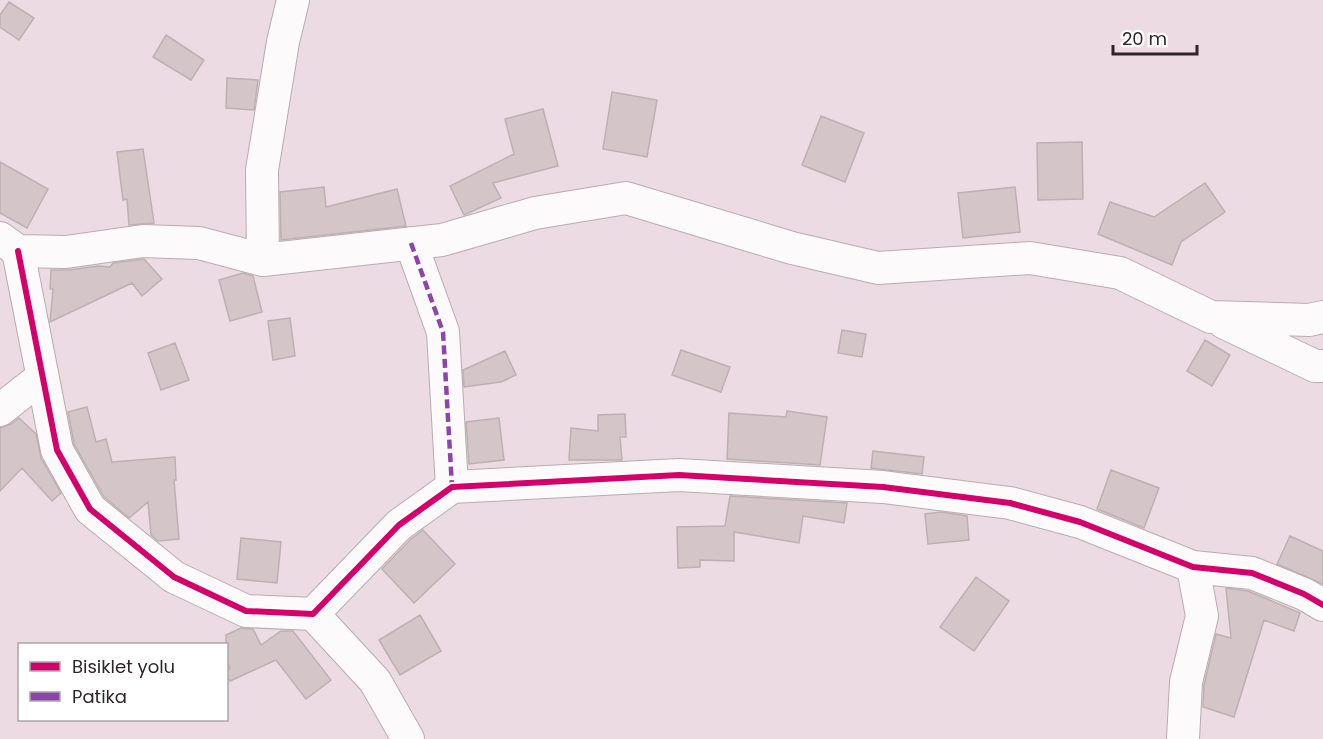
<svg xmlns="http://www.w3.org/2000/svg" width="1323" height="739" font-family="Poppins,sans-serif">
	<rect width="100%" height="100%" fill="#ecdbe2"/>
	<!-- building -->
	<path fill="#d3c5c8" stroke="#bdb0b3" stroke-width="1.5" d="M 9,2 L 34,18 L 19,40 L 0,27 L 0,15 Z
		M 166,35 L 204,60 L 191,80 L 153,57 Z
		M 227,78 L 258,80 L 254,110 L 226,108 Z
		M 612,92 L 657,100 L 647,157 L 603,149 Z
		M 543,109 L 558,166 L 493,183 L 501,198 L 464,215 L 450,186 L 514,154 L 505,119 Z
		M 821,116 L 864,133 L 845,182 L 802,165 Z
		M 1082,142 L 1083,199 L 1038,200 L 1037,143 Z
		M 143,149 L 154,223 L 129,225 L 127,199 L 123,200 L 117,152 Z
		M 0,162 L 48,189 L 27,228 L 0,213 Z
		M 1205,183 L 1225,212 L 1181,242 L 1172,265 L 1098,234 L 1110,202 L 1154,217 Z
		M 324,187 L 326,207 L 397,189 L 406,226 L 281,240 L 280,192 Z
		M 1015,187 L 1020,232 L 963,238 L 958,193 Z
		M 144,259 L 162,279 L 142,296 L 132,283 L 50,322 L 53,289 L 50,289 L 51,270 L 69,270 L 98,266 L 110,267 L 113,263 Z
		M 243,273 L 253,276 L 262,312 L 230,321 L 219,280 Z
		M 290,318 L 295,356 L 273,360 L 268,321 Z
		M 842,330 L 866,334 L 862,357 L 838,353 Z
		M 1205,340 L 1230,355 L 1212,386 L 1187,371 Z
		M 175,343 L 189,380 L 161,390 L 148,353 Z
		M 681,350 L 730,367 L 721,392 L 672,375 Z
		M 505,351 L 516,375 L 501,382 L 464,387 L 463,370 Z
		M 87,407 L 96,442 L 106,439 L 112,462 L 175,457 L 176,480 L 174,480 L 179,539 L 158,541 L 151,535 L 148,502 L 129,518 L 104,497 L 74,444 L 68,412 Z
		M 787,411 L 827,417 L 820,465 L 727,459 L 729,413 L 786,417 Z
		M 625,414 L 626,437 L 620,437 L 622,460 L 569,460 L 571,428 L 598,431 L 598,415 Z
		M 19,418 L 36,434 L 41,458 L 61,493 L 52,501 L 22,468 L 0,491 L 0,428 L 11,424 Z
		M 499,418 L 504,460 L 469,464 L 466,422 Z
		M 873,451 L 924,457 L 922,474 L 871,468 Z
		M 1111,470 L 1159,488 L 1144,528 L 1097,509 Z
		M 730,496 L 847,503 L 844,523 L 803,516 L 799,543 L 734,532 L 734,561 L 700,560 L 700,567 L 678,568 L 677,527 L 725,526 Z
		M 941,512 L 967,516 L 969,540 L 928,544 L 925,514 Z
		M 423,530 L 455,564 L 414,603 L 382,569 L 411,539 Z
		M 1290,536 L 1323,551 L 1323,584 L 1277,564 Z
		M 241,538 L 281,542 L 277,583 L 237,579 Z
		M 976,577 L 1009,601 L 974,651 L 940,627 Z
		M 1226,588 L 1248,591 L 1300,613 L 1294,631 L 1264,620 L 1234,717 L 1203,707 L 1204,685 L 1216,634 L 1231,638 Z
		M 420,615 L 441,651 L 400,675 L 379,640 Z
		M 241,628 L 253,629 L 261,645 L 281,631 L 293,631 L 331,680 L 306,699 L 276,660 L 230,681 L 226,676 L 226,671 L 230,668 L 226,661 L 226,635 Z"/>
	<g fill="none" stroke-linecap="round" stroke-linejoin="round">
		<!-- minor casing -->
		<g stroke="#b9acb1" stroke-width="34">
			<path id="minor" d="M 293,0 L 283,42 L 262,170 L 263,260 L 442,240 L 535,213 L 626,198 L 792,248 L 878,268 L 1030,258 L 1120,273 L 1211,317 L 1309,320 L 1323,317
				M 0,238 L 18,251 L 66,252 L 143,241 L 199,243 L 263,260
				M 411,243 L 443,332 L 452,487
				M 18,251 L 57,450 L 90,509 L 174,577 L 246,611 L 313,614 L 399,525 L 452,487 L 679,475 L 883,487 L 1010,503 L 1080,522 L 1193,567 L 1252,573 L 1304,594 L 1323,605
				M 1223,322 L 1315,366 L 1323,366
				M 0,410 L 42,377
				M 313,614 L 375,681 L 408,739
				M 1183,739 L 1186,682 L 1202,616 L 1193,567"/>
		</g>
		<!-- minor -->
		<use href="#minor" stroke="#fcfafb" stroke-width="32"/>
		<!-- quiet -->
		<path stroke="#8e44ad" stroke-width="4.5" stroke-dasharray="9 4.5" stroke-linecap="butt" d="M 411,243 L 443,332 L 452,487"/>
		<!-- cycleway casing -->
		<g stroke="#fff" stroke-width="10">
			<path id="cycleway" d="M 18,251 L 57,450 L 90,509 L 174,577 L 246,611 L 313,614 L 399,525 L 452,487 L 679,475 L 883,487 L 1010,503 L 1080,522 L 1193,567 L 1252,573 L 1304,594 L 1323,605"/>
		</g>
		<!-- cycleway -->
		<use href="#cycleway" stroke="#d6006c" stroke-width="6"/>
	</g>
	<!-- legend -->
	<rect x="18" y="643" width="210" height="78" fill="#ffffff" stroke="#aca7a9" stroke-width="1.5"/>
	<rect x="30" y="662" width="30" height="9" fill="#d6006c" stroke="#aca7a9" stroke-width="1.5"/>
	<text x="72" y="673" font-size="18" fill="#2f2428">Bisiklet yolu</text>
	<rect x="30" y="692" width="30" height="9" fill="#8e44ad" stroke="#aca7a9" stroke-width="1.5"/>
	<text x="72" y="703" font-size="18" fill="#2f2428">Patika</text>
	<!-- scale -->
	<path d="M1113 45v9h84v-9" fill="none" stroke="#2f2428" stroke-width="3"/>
	<text x="1122" y="45" font-size="18" fill="#2f2428" stroke="#ffffff" stroke-width="4.5" paint-order="stroke">20 m</text>
</svg>
